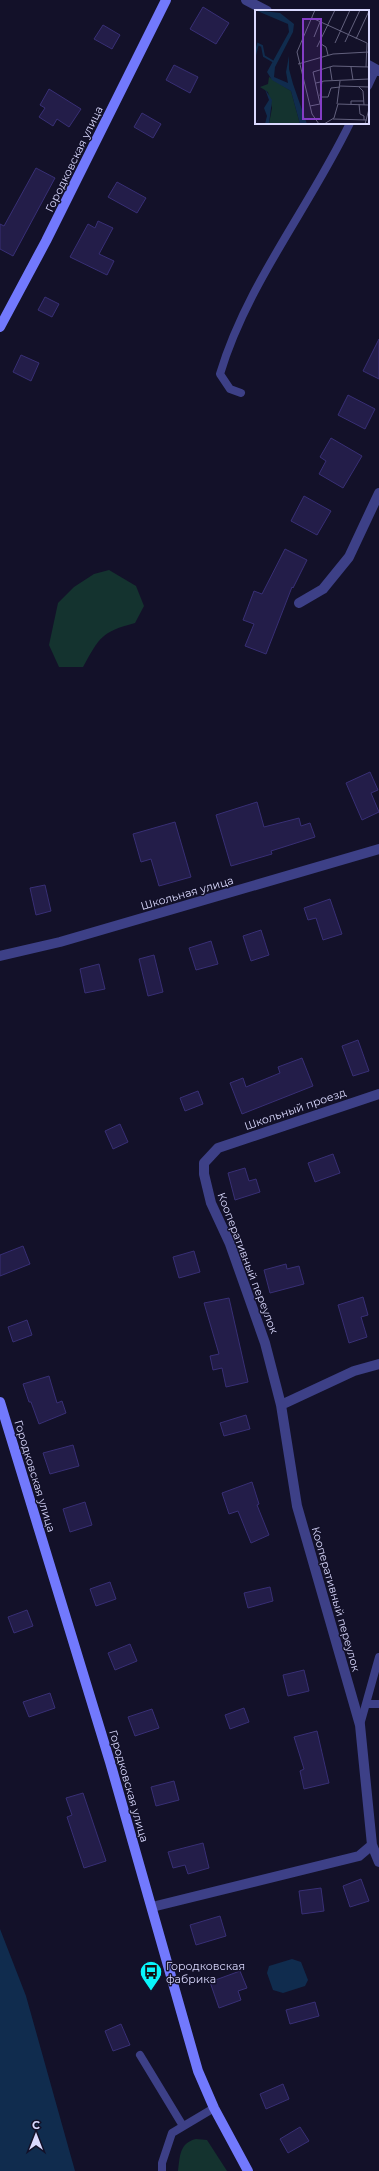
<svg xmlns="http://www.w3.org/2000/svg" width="379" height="2171" font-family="Montserrat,sans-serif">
	<rect width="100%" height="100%" fill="#131129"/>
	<!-- green -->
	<path fill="#14332f" d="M 109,570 L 136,586 L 144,606 L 135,623 C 101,632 100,637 83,667 L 59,667 L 49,645 L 58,603 L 74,587 L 94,574 Z
		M 196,2139 L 207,2140 L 227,2171 L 178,2171 C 180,2157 179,2143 196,2139 Z"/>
	<!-- water -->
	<path fill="#102c4e" d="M 0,1929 L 26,1996 L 75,2171 L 0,2171 Z
		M 292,1959 L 301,1962 L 308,1980 L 305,1986 L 283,1993 L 273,1990 L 267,1973 L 269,1966 Z"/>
	<!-- building -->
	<path fill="#231d49" stroke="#382f75" d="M 203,7 L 229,23 L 216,44 L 190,29 Z
		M 103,25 L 120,35 L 112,49 L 94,39 Z
		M 174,65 L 198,77 L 190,93 L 166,80 Z
		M 49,89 L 81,109 L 69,127 L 57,119 L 53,126 L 39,117 L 45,108 L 40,105 Z
		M 142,113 L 161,124 L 153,138 L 134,127 Z
		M 36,168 L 55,178 L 13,256 L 0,249 L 0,224 L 4,226 Z
		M 117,182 L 146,198 L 137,213 L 108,197 Z
		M 98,221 L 113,228 L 99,254 L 114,261 L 107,275 L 70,257 L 88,224 L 95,228 Z
		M 45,297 L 59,304 L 52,317 L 38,310 Z
		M 379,339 L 379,379 L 363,371 Z
		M 21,355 L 39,363 L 31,381 L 13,372 Z
		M 348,395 L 375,409 L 365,429 L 338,415 Z
		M 331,438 L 362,456 L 343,488 L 319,474 L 326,461 L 320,457 Z
		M 304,496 L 331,511 L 317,535 L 291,521 Z
		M 285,549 L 307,560 L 293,588 L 292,587 L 266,654 L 245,646 L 254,624 L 243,620 L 254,591 L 262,594 Z
		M 370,772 L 378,790 L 371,793 L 379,812 L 362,820 L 346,783 Z
		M 257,802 L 264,827 L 299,818 L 301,826 L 310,823 L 315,837 L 271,851 L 272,854 L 231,866 L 216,815 Z
		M 175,822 L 191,877 L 159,886 L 151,859 L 141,862 L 133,834 Z
		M 45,885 L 51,911 L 36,915 L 30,888 Z
		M 330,899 L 342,934 L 323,940 L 316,918 L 308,920 L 304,908 Z
		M 261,930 L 269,955 L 251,961 L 243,936 Z
		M 211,941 L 218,964 L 196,970 L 189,948 Z
		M 154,955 L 163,992 L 148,996 L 139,959 Z
		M 99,964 L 105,989 L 85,993 L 80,969 Z
		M 358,1040 L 369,1071 L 353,1076 L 342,1046 Z
		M 302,1058 L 313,1086 L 242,1114 L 230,1083 L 243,1078 L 246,1087 L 280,1073 L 278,1067 Z
		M 198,1091 L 203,1104 L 185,1111 L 180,1098 Z
		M 120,1124 L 128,1142 L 113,1149 L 105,1131 Z
		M 333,1154 L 340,1173 L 315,1182 L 308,1163 Z
		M 245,1168 L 249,1181 L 256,1179 L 260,1192 L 235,1200 L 228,1173 Z
		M 23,1246 L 30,1264 L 0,1276 L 0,1255 Z
		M 194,1251 L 200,1272 L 179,1278 L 173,1257 Z
		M 286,1264 L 287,1269 L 299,1266 L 304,1284 L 270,1293 L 264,1270 Z
		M 363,1297 L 368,1315 L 361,1317 L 367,1337 L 349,1343 L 338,1305 Z
		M 229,1298 L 248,1382 L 226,1387 L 222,1368 L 213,1370 L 210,1356 L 219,1354 L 204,1303 Z
		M 27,1320 L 32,1335 L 13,1342 L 8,1327 Z
		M 49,1376 L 57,1403 L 62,1401 L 66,1413 L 39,1424 L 31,1402 L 29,1402 L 23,1384 Z
		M 246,1415 L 250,1429 L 224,1436 L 220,1423 Z
		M 73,1445 L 79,1466 L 50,1474 L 43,1453 Z
		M 252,1482 L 259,1504 L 257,1505 L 269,1535 L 251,1543 L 238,1511 L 229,1514 L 222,1493 Z
		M 85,1502 L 92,1525 L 70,1532 L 63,1509 Z
		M 110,1582 L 116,1599 L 96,1606 L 90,1589 Z
		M 270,1587 L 273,1601 L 248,1608 L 244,1593 Z
		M 27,1610 L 33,1626 L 14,1633 L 8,1617 Z
		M 130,1644 L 137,1661 L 115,1670 L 108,1653 Z
		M 304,1670 L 309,1691 L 288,1696 L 283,1675 Z
		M 50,1693 L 55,1708 L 29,1717 L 23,1702 Z
		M 244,1708 L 249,1722 L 230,1729 L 225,1715 Z
		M 152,1709 L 159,1728 L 135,1736 L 128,1717 Z
		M 317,1731 L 329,1783 L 304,1789 L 300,1771 L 304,1769 L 294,1737 Z
		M 174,1781 L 179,1800 L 156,1806 L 151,1787 Z
		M 83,1793 L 106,1861 L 84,1868 L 67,1817 L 72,1815 L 66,1798 Z
		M 203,1843 L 209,1868 L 188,1874 L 185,1865 L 173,1868 L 168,1852 Z
		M 361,1879 L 369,1901 L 350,1907 L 343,1886 Z
		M 321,1888 L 324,1911 L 302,1914 L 299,1891 Z
		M 220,1916 L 226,1936 L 196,1945 L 190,1925 Z
		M 240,1971 L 247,1988 L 238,1991 L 241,2000 L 219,2008 L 210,1982 Z
		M 315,2002 L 319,2016 L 290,2024 L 286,2010 Z
		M 121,2024 L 130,2045 L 113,2051 L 105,2031 Z
		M 283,2084 L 289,2099 L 266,2109 L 260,2094 Z
		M 300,2127 L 309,2141 L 288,2153 L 280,2139 Z"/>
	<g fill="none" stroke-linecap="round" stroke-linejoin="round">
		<!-- service -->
		<path stroke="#3d4087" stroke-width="8" d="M 368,86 L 376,69
			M 241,393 L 230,389 L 220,374 C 247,284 309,208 350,123
			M 366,1704 L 379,1704
			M 360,1725 L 379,1657
			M 140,2055 L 183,2126
			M 162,2171 L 162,2163 L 172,2133 L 214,2108"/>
		<!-- minor -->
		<path stroke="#3d4087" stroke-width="10" d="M 246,0 L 267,11
			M 368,65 L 379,71
			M 299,603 L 323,589 L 349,557 L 379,493
			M 0,956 L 60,942 L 379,849
			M 281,1405 L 354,1371 L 379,1364
			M 372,1845 L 379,1862
			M 152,1907 L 359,1856 L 372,1845 L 360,1725 L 297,1506 L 281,1405 L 265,1343 L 230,1244 L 211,1203 L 204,1174 L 204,1163 L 218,1148 L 379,1094"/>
		<!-- secondary -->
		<path stroke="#7279fd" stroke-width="10" d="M 0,327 L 46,241 L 166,0
			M 0,1402 L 110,1762 L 198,2071 L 214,2108 L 248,2171"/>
	</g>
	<!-- icons -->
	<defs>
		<g id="bus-pin" transform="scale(1.15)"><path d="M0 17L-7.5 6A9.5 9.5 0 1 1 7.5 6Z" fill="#09f5fb" stroke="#131129"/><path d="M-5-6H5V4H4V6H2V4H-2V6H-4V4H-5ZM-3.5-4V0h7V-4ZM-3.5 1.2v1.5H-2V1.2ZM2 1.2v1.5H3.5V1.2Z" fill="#111"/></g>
	</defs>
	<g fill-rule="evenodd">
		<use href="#bus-pin" x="151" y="1972"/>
	</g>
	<g text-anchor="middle" stroke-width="3" stroke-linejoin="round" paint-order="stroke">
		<!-- street labels -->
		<g font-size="11" fill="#dad9fe" stroke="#131129">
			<text transform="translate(74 159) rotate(-64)" y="4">Городковская улица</text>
			<text transform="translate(187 893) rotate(-16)" y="4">Школьная улица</text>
			<text transform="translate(295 1109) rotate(-19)" y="4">Школьный проезд</text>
			<text transform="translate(248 1263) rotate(69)" y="4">Кооперативный переулок</text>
			<text transform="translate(35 1476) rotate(73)" y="4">Городковская улица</text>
			<text transform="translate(336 1599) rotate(74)" y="4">Кооперативный переулок</text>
			<text transform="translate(129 1786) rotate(74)" y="4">Городковская улица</text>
		</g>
		<!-- poi labels -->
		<g font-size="11" fill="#dad9fe" stroke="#131129" text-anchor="start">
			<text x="166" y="1970">Городковская<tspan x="166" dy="13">фабрика</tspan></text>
		</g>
	</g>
	<!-- overview -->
	<g transform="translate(255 10)">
		<rect width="114" height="114" fill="#131129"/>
		<path d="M 14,67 L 36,81 L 45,114 L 14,114 L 17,98 L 13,82 L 5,77 L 13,74 Z" fill="#14332f"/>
		<path d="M 0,0 L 25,3 L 39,14 L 38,22 L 20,57 L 19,67 L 33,73 L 31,62 L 34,46 L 34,59 L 38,74 L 52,114 L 45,114 L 36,81 L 17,70 L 12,62 L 34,22 L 33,14 ZM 10,79 L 17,90 L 14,114 L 10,114 L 12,106 L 9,98 L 14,90 Z" fill="#102c4e"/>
		<path fill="none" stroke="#102c4e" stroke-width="2" d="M 0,45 L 3,34 L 7,36 L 9,46 L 19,52"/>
		<path fill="none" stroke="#63617e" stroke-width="1" d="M 60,0 L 42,42 L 57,104 L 64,114M 57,8 L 112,33 L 111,57M 59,27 L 65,12M 101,29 L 114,1M 90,32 L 105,0M 80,33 L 95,0M 66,34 L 71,37 L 73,45M 62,37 L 80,0M 43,54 L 78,44 L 114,42M 75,57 L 77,70M 96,57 L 98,70M 61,73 L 69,71 L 114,69M 85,76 L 114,77M 104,77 L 108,81 L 109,95M 65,86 L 67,71M 65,87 L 73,87 L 76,78 L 85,77M 82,94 L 85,71M 96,94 L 96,91 L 109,91M 104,94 L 105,104 L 109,106 L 109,110M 55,96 L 65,94 L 58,62 L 78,56 L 114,57M 78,109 L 112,110M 69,114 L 79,108 L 83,94 L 114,95M 110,114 L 114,99"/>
		<path fill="#843dc5" fill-opacity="0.15" stroke="#843dc5" stroke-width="2" d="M 48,9 L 66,9 L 66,109 L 48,109 Z"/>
		<rect width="114" height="114" fill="none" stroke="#dad9fe" stroke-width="2"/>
	</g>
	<!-- north arrow -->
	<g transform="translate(36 2135)" stroke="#131129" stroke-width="3" paint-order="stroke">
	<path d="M0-3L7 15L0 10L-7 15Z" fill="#dad9fe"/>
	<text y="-6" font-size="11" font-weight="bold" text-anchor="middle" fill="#dad9fe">С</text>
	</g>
</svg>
